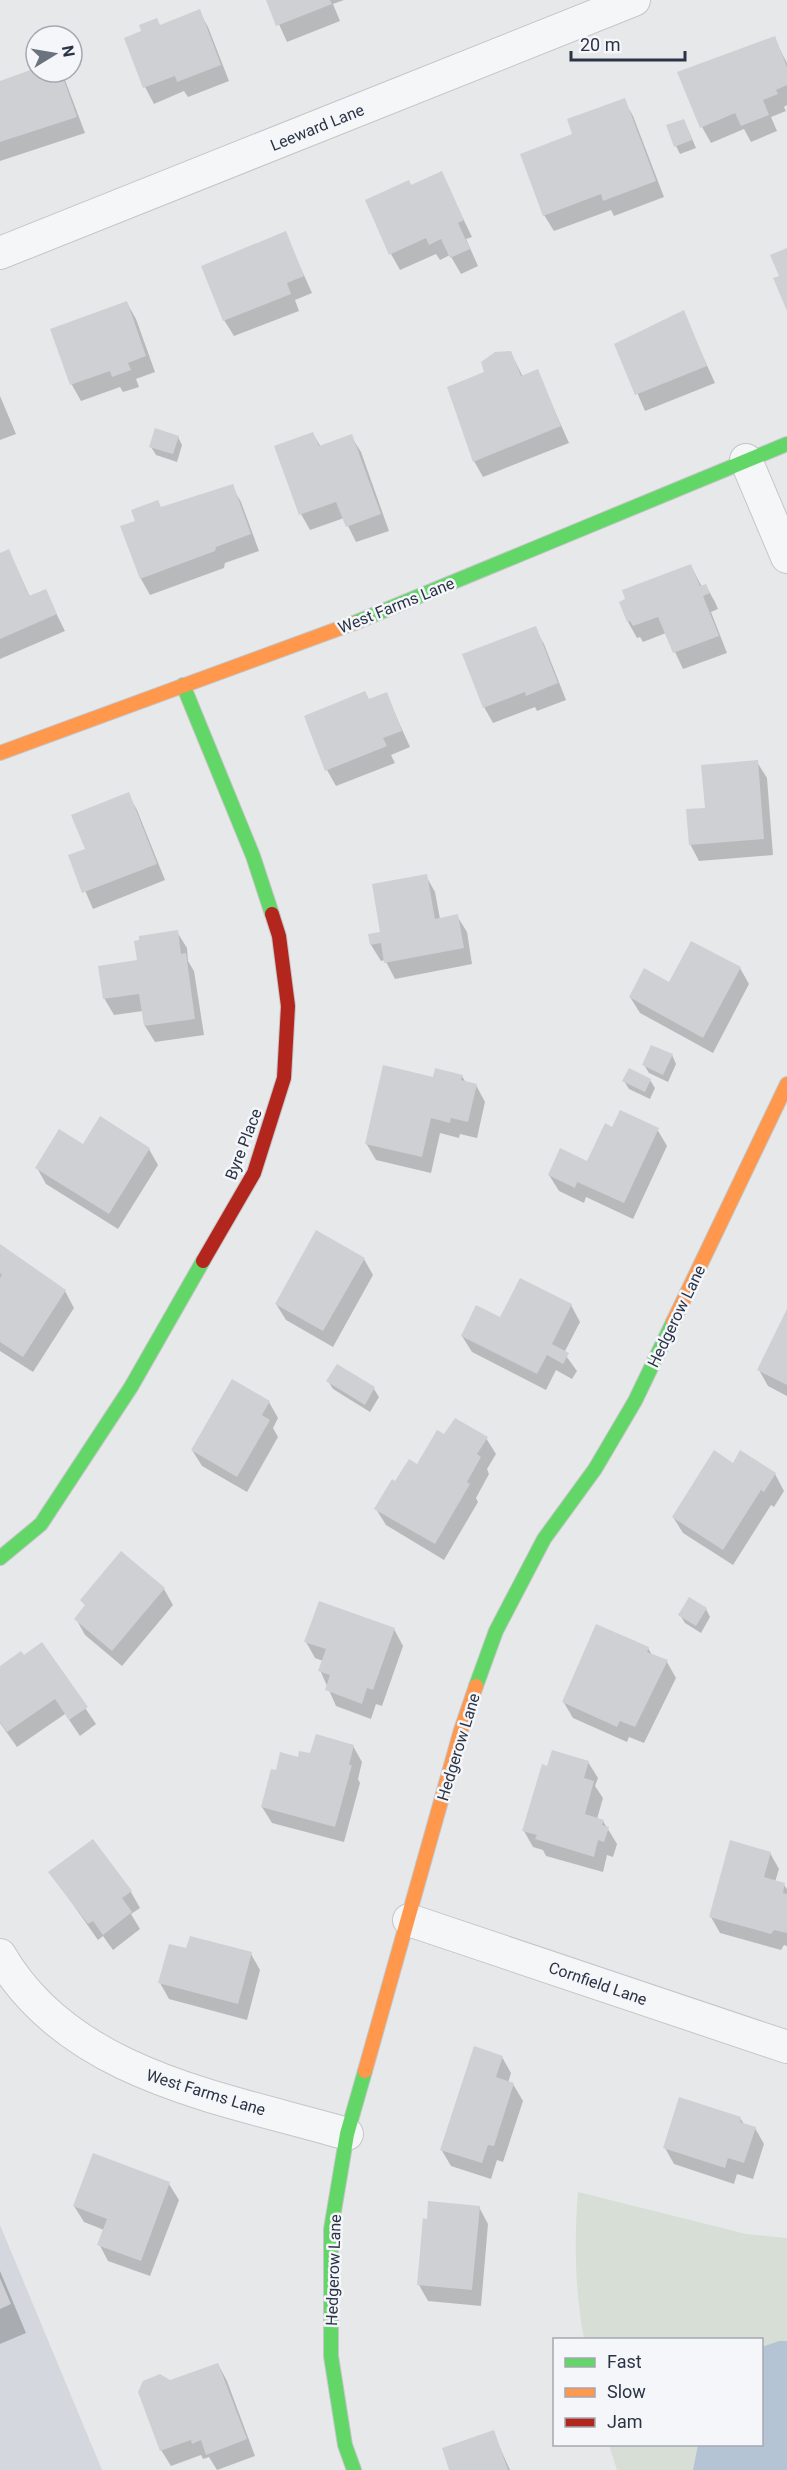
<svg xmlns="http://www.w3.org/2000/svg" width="787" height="2470" font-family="Roboto,sans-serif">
	<rect width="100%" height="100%" fill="#e6e8ea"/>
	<!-- built -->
	<path fill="#d4d7dd" d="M 0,2225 L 102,2470 L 0,2470 Z"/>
	<!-- green -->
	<path fill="#d6ded6" d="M 578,2192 L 746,2234 L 787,2238 L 787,2470 L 617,2470 L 609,2445 L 762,2444 L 762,2340 L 584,2339 C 575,2290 574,2242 578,2192 Z"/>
	<!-- water -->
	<path fill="#b4c4d5" d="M 779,2341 L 787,2341 L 787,2470 L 693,2470 L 698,2445 L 762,2444 L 762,2347 Z"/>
	<!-- shadow -->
	<path fill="#0003" d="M 268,0 L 344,0 L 333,4 L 340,21 L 287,42 Z
		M 199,11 L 208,27 L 229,81 L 188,97 L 184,91 L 154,104 L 145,87 L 126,39 Z
		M 774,38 L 787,63 L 787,105 L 784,107 L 786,111 L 771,117 L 777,131 L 751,142 L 744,129 L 711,143 L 702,127 Z
		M 36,70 L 62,72 L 85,133 L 0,161 L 0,83 Z
		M 624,100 L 633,116 L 664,197 L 614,216 L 611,210 L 554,231 L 544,215 L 574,134 Z
		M 684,120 L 696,148 L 680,154 L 676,146 Z
		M 441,173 L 472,237 L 466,239 L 478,266 L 461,274 L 450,255 L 440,260 L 436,254 L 400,270 L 391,254 L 411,187 Z
		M 285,233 L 312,293 L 295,300 L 299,311 L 234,336 L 224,320 Z
		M 127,303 L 136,319 L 155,372 L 136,379 L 139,387 L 123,392 L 120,387 L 81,401 L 72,385 L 52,330 Z
		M 683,312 L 715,383 L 645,411 L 616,344 Z
		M 511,353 L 523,377 L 537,371 L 569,443 L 483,477 L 474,461 L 486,373 Z
		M 0,396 L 16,434 L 0,440 Z
		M 313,434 L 321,447 L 351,436 L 361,452 L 389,531 L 356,542 L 344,518 L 310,530 L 301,514 Z
		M 178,437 L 182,445 L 177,462 L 156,455 L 151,447 Z
		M 232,486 L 241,502 L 259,551 L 225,563 L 224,568 L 150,595 L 141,579 L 137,522 L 162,509 Z
		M 9,551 L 30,597 L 45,591 L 65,631 L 0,659 L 0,555 Z
		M 691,566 L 702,587 L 706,586 L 715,602 L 718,609 L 711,612 L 727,653 L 683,669 L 666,633 L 643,642 L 640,637 L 637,638 L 628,622 Z
		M 535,628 L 544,644 L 566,700 L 537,711 L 535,707 L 493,723 L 484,707 Z
		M 386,694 L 410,747 L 391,755 L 395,763 L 336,786 L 327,770 L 369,701 Z
		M 757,762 L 767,778 L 773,855 L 699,861 L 690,844 L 707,809 Z
		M 128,794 L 137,810 L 165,880 L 93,909 L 70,856 L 87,849 Z
		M 426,876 L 435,892 L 440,919 L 457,916 L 467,932 L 472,964 L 395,979 L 385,960 L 381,961 L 371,945 Z
		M 177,932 L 187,948 L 188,961 L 194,971 L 204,1035 L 155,1042 L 145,1026 L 143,1011 L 114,1015 L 104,998 L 139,961 Z
		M 740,968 L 749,984 L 713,1053 L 640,1013 L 630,997 L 670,984 Z
		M 672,1055 L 676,1064 L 668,1082 L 649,1073 L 644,1065 Z
		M 462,1076 L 466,1083 L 476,1085 L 485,1102 L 477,1138 L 460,1134 L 459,1138 L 440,1133 L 431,1173 L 376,1160 L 366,1143 L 434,1079 Z
		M 650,1080 L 655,1088 L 650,1099 L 629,1089 L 624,1081 Z
		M 613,1129 L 657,1129 L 667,1146 L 633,1219 L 586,1197 L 584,1203 L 559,1191 L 549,1175 L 588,1163 Z
		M 83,1146 L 149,1149 L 158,1165 L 118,1229 L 46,1184 L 37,1168 Z
		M 0,1246 L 65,1291 L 74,1308 L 33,1372 L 0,1351 Z
		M 364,1259 L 373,1275 L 333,1347 L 286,1320 L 276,1304 Z
		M 571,1305 L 580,1322 L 564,1353 L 577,1371 L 572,1379 L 556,1370 L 546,1390 L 472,1352 L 462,1336 L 500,1319 Z
		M 787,1312 L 787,1396 L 768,1386 L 759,1370 Z
		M 337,1366 L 374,1389 L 379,1397 L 370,1412 L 333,1389 L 328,1381 Z
		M 269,1402 L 278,1418 L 273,1428 L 278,1437 L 247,1492 L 202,1466 L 192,1450 Z
		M 445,1436 L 486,1438 L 496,1454 L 487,1469 L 489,1474 L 476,1498 L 478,1502 L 444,1560 L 386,1525 L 376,1509 L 396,1483 L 417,1466 Z
		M 733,1465 L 775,1474 L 784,1491 L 774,1507 L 771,1505 L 733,1565 L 683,1533 L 673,1517 Z
		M 164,1589 L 173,1605 L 122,1666 L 85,1635 L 76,1619 L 86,1607 L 82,1600 Z
		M 706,1609 L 710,1617 L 701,1633 L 685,1623 L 680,1615 Z
		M 394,1629 L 403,1646 L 382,1706 L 376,1704 L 371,1719 L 336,1706 L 320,1670 L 323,1661 L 315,1658 L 306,1642 Z
		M 42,1644 L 96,1724 L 80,1736 L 65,1714 L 17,1747 L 0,1723 L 0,1667 L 24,1657 Z
		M 648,1648 L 652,1655 L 667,1662 L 676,1678 L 644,1743 L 629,1737 L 627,1742 L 573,1718 L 563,1701 Z
		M 353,1746 L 362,1762 L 358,1779 L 360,1783 L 344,1842 L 272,1823 L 262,1807 L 299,1759 Z
		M 588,1762 L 598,1778 L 595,1786 L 603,1798 L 597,1819 L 603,1821 L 617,1844 L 613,1857 L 607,1855 L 603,1872 L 546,1856 L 543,1850 L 533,1847 L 524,1831 L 548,1768 Z
		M 770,1853 L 779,1869 L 775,1882 L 784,1885 L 787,1889 L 787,1946 L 784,1945 L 781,1950 L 720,1933 L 711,1917 Z
		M 50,1872 L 131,1892 L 140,1908 L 131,1914 L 140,1929 L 113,1950 L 103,1936 L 98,1940 Z
		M 187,1950 L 251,1954 L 260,1970 L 247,2020 L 169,1999 L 160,1983 Z
		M 502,2057 L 511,2073 L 508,2083 L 513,2084 L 523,2101 L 503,2162 L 497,2160 L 491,2179 L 451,2166 L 441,2149 Z
		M 740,2118 L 744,2124 L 755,2128 L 764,2144 L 753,2179 L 737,2174 L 734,2184 L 674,2164 L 665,2148 Z
		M 93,2155 L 169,2184 L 179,2200 L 150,2276 L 108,2261 L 99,2244 L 104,2230 L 84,2222 L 74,2206 Z
		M 479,2207 L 488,2224 L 481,2306 L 428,2301 L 419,2285 Z
		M 0,2271 L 26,2333 L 0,2344 Z
		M 218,2364 L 227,2381 L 255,2456 L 217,2470 L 209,2457 L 203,2459 L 201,2455 L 171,2466 L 161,2450 L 170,2382 Z
		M 493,2432 L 510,2470 L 451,2470 Z"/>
	<!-- building -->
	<path fill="#ced0d3" d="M 266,0 L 330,0 L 332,4 L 276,26 Z
		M 200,9 L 221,65 L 177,82 L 175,76 L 143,88 L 124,38 L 141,31 L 139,25 L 157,18 L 160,25 Z
		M 775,36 L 787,67 L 787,85 L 776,90 L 778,94 L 763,100 L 769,115 L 741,126 L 735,113 L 700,128 L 677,72 Z
		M 36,68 L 36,72 L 61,72 L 77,117 L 0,142 L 0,81 Z
		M 625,98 L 656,181 L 603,201 L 601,194 L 543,216 L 520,154 L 572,134 L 567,119 Z
		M 684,119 L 692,140 L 674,147 L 666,125 Z
		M 442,171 L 464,220 L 458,223 L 470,249 L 450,258 L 441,239 L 429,245 L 426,238 L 389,255 L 365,200 L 409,180 L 411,185 Z
		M 286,231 L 304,276 L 287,283 L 291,294 L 223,321 L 201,266 Z
		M 787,248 L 787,311 L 773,278 L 779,276 L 770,255 Z
		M 127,301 L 146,356 L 128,363 L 131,370 L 112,377 L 110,371 L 70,385 L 50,329 Z
		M 684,310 L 707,366 L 635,395 L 614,344 Z
		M 511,351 L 521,376 L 538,369 L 561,426 L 473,462 L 447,387 L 484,372 L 481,362 L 495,352 Z
		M 155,428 L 179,436 L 173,454 L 149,447 Z
		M 313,432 L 319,446 L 352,434 L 381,514 L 346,527 L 336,502 L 299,515 L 274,446 Z
		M 233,484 L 251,534 L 216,547 L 215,551 L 140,579 L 120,526 L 135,521 L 131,510 L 158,500 L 161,507 Z
		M 9,549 L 29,596 L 46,589 L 57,614 L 0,639 L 0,553 Z
		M 691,564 L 700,586 L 706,584 L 710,593 L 703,596 L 719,636 L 673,653 L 658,617 L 633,626 L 630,621 L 627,622 L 619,602 L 625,599 L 622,590 Z
		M 536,626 L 558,683 L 526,696 L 525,692 L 483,708 L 462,654 Z
		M 365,691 L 369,699 L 387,692 L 402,731 L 383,738 L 387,746 L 325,771 L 304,716 Z
		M 758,760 L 764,839 L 689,845 L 686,809 L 705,808 L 701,765 Z
		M 129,792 L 157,864 L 82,893 L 68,855 L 85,849 L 71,815 Z
		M 427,874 L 435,919 L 458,914 L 464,948 L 384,963 L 381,943 L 370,945 L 368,934 L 380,932 L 372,884 Z
		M 178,930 L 181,954 L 186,953 L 195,1019 L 144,1026 L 139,994 L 103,999 L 98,966 L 137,960 L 134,941 L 139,940 L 139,936 Z
		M 691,941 L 741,967 L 703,1038 L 629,997 L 644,968 L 669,982 Z
		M 651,1045 L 673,1054 L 663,1075 L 642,1065 Z
		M 383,1065 L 433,1077 L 435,1068 L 463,1075 L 461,1080 L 477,1084 L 468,1122 L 451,1118 L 450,1123 L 431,1118 L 422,1157 L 365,1144 Z
		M 629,1068 L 651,1079 L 645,1092 L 622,1081 Z
		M 620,1110 L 659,1128 L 624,1203 L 577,1182 L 575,1188 L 548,1175 L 560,1148 L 587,1161 L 605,1123 L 612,1127 Z
		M 100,1116 L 150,1148 L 109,1214 L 35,1168 L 59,1129 L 83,1144 Z
		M 316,1230 L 365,1258 L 323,1331 L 275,1304 Z
		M 0,1244 L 66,1290 L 23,1357 L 0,1342 L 0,1278 L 2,1275 L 0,1273 Z
		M 520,1278 L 572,1304 L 552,1344 L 569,1353 L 563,1364 L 547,1355 L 537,1374 L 461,1336 L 476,1305 L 500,1317 Z
		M 787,1309 L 787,1385 L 757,1370 Z
		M 337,1364 L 375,1387 L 365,1405 L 326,1381 Z
		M 232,1379 L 270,1401 L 262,1415 L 270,1420 L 237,1477 L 191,1450 Z
		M 455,1418 L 488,1437 L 477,1454 L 481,1457 L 467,1482 L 470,1484 L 435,1544 L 374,1509 L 392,1479 L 395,1481 L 409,1459 L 417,1464 L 437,1430 L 444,1434 Z
		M 714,1450 L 733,1463 L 740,1450 L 776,1473 L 764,1492 L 761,1490 L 723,1550 L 672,1517 Z
		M 121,1551 L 165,1588 L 112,1651 L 74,1619 L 85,1605 L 80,1600 Z
		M 689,1597 L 707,1608 L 696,1626 L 678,1615 Z
		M 319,1601 L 395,1628 L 373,1690 L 367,1688 L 362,1704 L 325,1690 L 330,1675 L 318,1671 L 326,1649 L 304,1642 Z
		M 596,1624 L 649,1647 L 647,1652 L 668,1660 L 635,1727 L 620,1721 L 617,1727 L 562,1702 Z
		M 42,1642 L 88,1707 L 69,1720 L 55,1699 L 7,1732 L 0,1722 L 0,1666 L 21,1651 L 24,1655 Z
		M 316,1734 L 354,1745 L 349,1765 L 352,1765 L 335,1827 L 261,1807 L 271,1769 L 276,1770 L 280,1752 L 298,1757 L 299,1751 L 310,1753 Z
		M 552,1750 L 589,1761 L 584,1778 L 594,1781 L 585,1814 L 604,1820 L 602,1825 L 609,1827 L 604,1842 L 598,1840 L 594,1857 L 535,1839 L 537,1835 L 522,1831 L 542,1764 L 547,1766 Z
		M 93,1839 L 132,1891 L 122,1898 L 132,1912 L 103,1935 L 93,1921 L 88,1924 L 48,1872 Z
		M 730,1840 L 771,1852 L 764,1877 L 785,1883 L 783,1893 L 787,1894 L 787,1933 L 774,1930 L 771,1934 L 709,1917 Z
		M 190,1936 L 252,1952 L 238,2004 L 158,1983 L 169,1944 L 186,1948 Z
		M 474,2046 L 503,2056 L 496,2077 L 514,2083 L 494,2146 L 488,2145 L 482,2163 L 440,2150 Z
		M 679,2097 L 741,2117 L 740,2122 L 756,2127 L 744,2163 L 728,2158 L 725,2168 L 663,2148 Z
		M 93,2153 L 170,2182 L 141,2261 L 97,2245 L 107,2219 L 73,2206 Z
		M 428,2201 L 480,2206 L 472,2290 L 417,2285 L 423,2218 L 427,2219 Z
		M 0,2278 L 11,2304 L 0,2309 Z
		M 218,2363 L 247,2439 L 206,2455 L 201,2440 L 192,2444 L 191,2440 L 160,2451 L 138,2392 L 143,2381 L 160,2374 L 170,2380 Z
		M 494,2430 L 508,2470 L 449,2470 L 442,2448 Z"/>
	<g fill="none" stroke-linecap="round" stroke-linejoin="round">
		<!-- street casing -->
		<g stroke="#c4c6c8" stroke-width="34">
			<path id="street" d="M 0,253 L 634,0
				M 746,460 L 787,557
				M 409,1920 L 787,2047
				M 0,1955 C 70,2076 224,2098 347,2134"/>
		</g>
		<!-- fast casing -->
		<g stroke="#c4c6c8" stroke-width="16">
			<path id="fast" d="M 354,623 L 787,444
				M 183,685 L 253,856 L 272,914
				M 0,1558 L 41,1524 L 131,1387 L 203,1261
				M 476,1686 L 496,1631 L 544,1539 L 595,1469 L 635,1401 L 673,1322
				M 354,2470 L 345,2445 L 331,2356 L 331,2229 L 347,2134 L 365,2071"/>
		</g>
		<!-- slow casing -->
		<g stroke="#c4c6c8" stroke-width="16">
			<path id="slow" d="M 0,753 L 354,623
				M 673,1322 L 787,1084
				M 365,2071 L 461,1730 L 476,1686"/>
		</g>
		<!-- jam casing -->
		<g stroke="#c4c6c8" stroke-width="16">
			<path id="jam" d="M 203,1261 L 254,1173 L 284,1078 L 288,1006 L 279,936 L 272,914"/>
		</g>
		<!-- street -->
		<use href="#street" stroke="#f5f6f7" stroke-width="32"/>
		<!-- fast -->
		<use href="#fast" stroke="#63d668" stroke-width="14"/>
		<!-- slow -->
		<use href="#slow" stroke="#ff974d" stroke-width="14"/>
		<!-- jam -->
		<use href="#jam" stroke="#b3261e" stroke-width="14"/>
	</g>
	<g text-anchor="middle" stroke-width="5" stroke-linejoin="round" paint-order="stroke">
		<!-- street labels -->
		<g font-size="16" fill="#2b3445" stroke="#f4f6f9">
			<text transform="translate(317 127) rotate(-22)" y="6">Leeward Lane</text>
			<text transform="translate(396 605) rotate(-22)" y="6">West Farms Lane</text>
			<text transform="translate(243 1144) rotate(-69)" y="6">Byre Place</text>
			<text transform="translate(676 1316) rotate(-64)" y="6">Hedgerow Lane</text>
			<text transform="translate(458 1747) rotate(-73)" y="6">Hedgerow Lane</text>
			<text transform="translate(598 1983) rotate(19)" y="6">Cornfield Lane</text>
			<text transform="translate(206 2092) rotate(17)" y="6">West Farms Lane</text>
			<text transform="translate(333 2270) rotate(-88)" y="6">Hedgerow Lane</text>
		</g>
	</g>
	<!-- legend -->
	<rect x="553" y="2338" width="210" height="108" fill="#f4f6f9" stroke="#a4a8b1" stroke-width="1.5"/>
	<rect x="565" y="2358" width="30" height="9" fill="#63d668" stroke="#a4a8b1" stroke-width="1.5"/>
	<text x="607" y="2368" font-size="18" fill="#2b3445">Fast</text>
	<rect x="565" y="2388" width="30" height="9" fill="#ff974d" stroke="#a4a8b1" stroke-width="1.5"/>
	<text x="607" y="2398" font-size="18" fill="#2b3445">Slow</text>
	<rect x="565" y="2418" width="30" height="9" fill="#b3261e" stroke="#a4a8b1" stroke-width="1.5"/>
	<text x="607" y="2428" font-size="18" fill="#2b3445">Jam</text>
	<!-- north arrow -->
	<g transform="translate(54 54) rotate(79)"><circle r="28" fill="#f4f6f9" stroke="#a4a8b1" stroke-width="1.5"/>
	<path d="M0-4.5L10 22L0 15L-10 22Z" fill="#6c737f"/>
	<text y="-9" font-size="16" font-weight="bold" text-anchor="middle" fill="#2b3445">N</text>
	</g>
	<!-- scale -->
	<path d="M571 51v9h114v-9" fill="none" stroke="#2b3445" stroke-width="3"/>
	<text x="580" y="51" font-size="18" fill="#2b3445" stroke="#f4f6f9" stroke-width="4.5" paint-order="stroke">20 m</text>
</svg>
